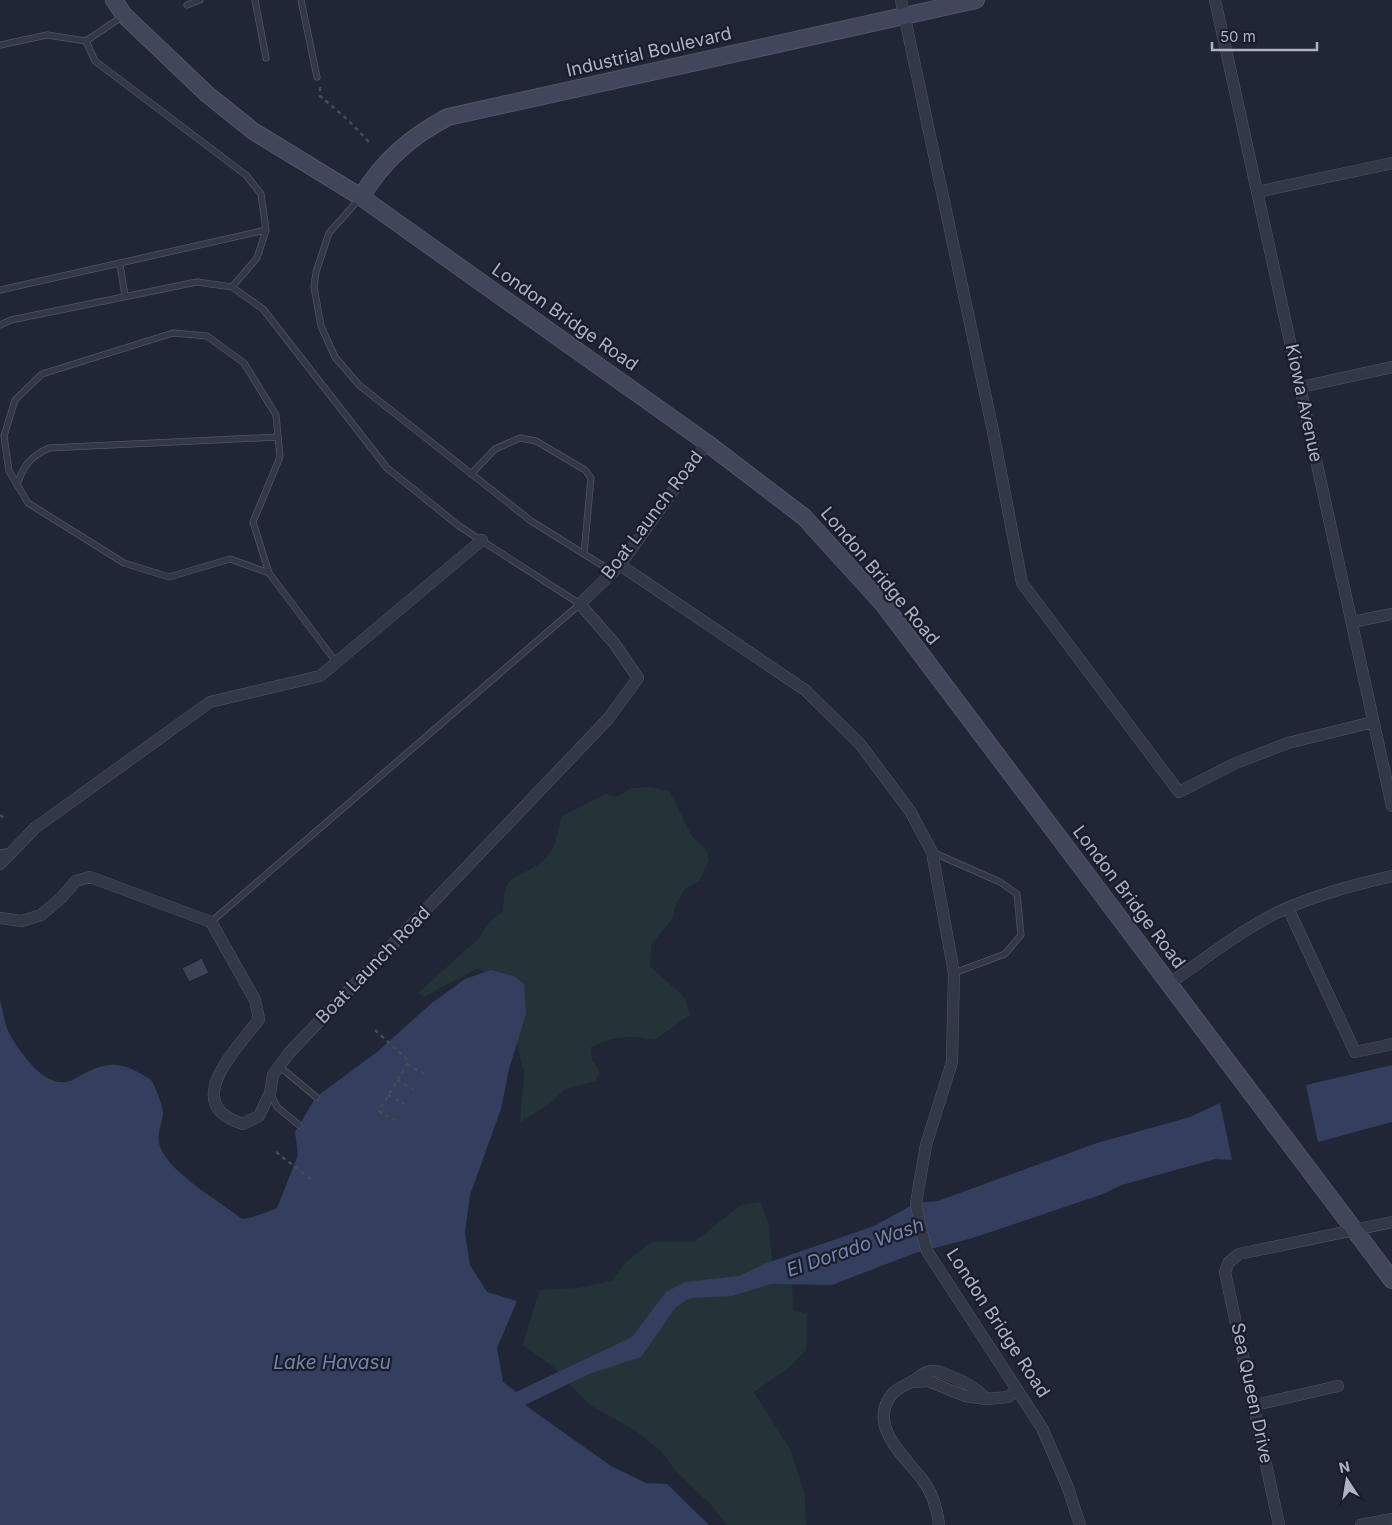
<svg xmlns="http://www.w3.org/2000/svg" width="1392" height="1525" font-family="Inter,sans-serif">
	<rect width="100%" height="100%" fill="#202636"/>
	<!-- green -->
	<path fill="#233338" d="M 650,787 L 670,792 L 691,835 L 706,850 L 709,861 L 700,880 L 685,889 L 675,906 L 673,918 L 651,945 L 650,966 L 684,997 L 690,1015 L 655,1040 C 629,1035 616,1036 591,1047 L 592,1060 L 600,1071 L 596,1081 L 565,1089 L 552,1102 L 520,1123 L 524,1073 L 502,981 L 478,968 L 424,997 L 418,993 L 477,940 L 490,922 L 503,911 C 504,902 503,888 510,881 C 515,876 525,872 531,869 C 553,858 558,839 561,817 L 605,794 L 617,797 L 632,788 Z
		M 760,1202 L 768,1222 L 773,1269 L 792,1278 L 793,1310 L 807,1314 L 806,1350 L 790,1367 L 754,1392 L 791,1451 L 805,1495 L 806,1525 L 727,1525 L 712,1506 L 674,1469 L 661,1451 L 636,1431 L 590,1405 L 550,1364 L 523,1345 L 539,1290 L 578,1288 L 611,1281 L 627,1261 L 651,1242 L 694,1242 L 741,1205 Z"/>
	<!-- water -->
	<path fill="#343e5e" d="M 491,970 L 514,976 L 524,984 L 526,1014 L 509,1069 L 501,1109 L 470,1195 L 465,1233 L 470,1265 L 487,1292 L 517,1301 L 497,1348 L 503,1382 L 516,1392 L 632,1337 L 666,1292 L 685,1282 L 739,1276 L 764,1264 L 874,1226 L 916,1203 L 938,1201 L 1097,1143 L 1190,1117 L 1220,1103 L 1232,1160 L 1215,1159 L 1122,1185 L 1100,1195 L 973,1238 L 915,1253 L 832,1285 L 771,1284 L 732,1296 L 690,1298 L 676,1307 L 641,1357 L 589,1374 L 525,1405 L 611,1466 L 646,1483 L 667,1484 L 709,1525 L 0,1525 L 0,1000 C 3,1010 4,1023 9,1033 C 19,1051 45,1090 70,1081 C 74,1080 79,1076 83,1074 C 112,1059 124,1063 150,1079 C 154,1082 164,1109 163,1114 C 162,1124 157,1132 159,1143 C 165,1171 220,1201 242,1219 C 254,1218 266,1212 277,1208 L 298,1155 L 295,1132 L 316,1097 L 377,1052 L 433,1002 L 465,979 Z
		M 1392,1065 L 1392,1122 L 1318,1142 L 1306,1085 Z"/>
	<!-- building -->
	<path fill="#3c4357" stroke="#1b1f2d" d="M 202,958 L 209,973 L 189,982 L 182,968 Z"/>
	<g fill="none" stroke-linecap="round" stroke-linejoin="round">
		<!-- lane casing -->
		<g stroke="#515565" stroke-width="7">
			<path id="lane" d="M 255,0 L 266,58
				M 301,0 L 317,77
				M 187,5 L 200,0
				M 86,41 L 95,61 L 246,175 L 261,194 L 266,230 L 257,258 L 232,287
				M 0,45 L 47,35 L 86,41 L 123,16
				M 361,197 L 329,233 L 316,272 L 314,287 L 321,326 L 335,357 L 359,385 L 531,521 L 613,572
				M 120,264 L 125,296
				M 0,290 L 266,230
				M 0,325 L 11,320 L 197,282 L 232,287 L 263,309 L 387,468 L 459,526 L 580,604 L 211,922
				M 471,474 L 495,449 L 520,438 L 536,441 L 585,470 L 591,478 L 584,554
				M 17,485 C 23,466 31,456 49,448 L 278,437
				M 269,573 L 230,559 L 169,577 L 124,563 L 28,503 L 9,471 L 4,436 L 15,400 L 42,374 L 173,333 L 207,336 L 244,363 L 276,415 L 280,457 L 253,522 L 269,573 L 336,662
				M 932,852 L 1000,882 L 1017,894 L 1021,935 L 1005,954 L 954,973
				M 0,853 L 11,851
				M 279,1066 L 316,1097
				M 270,1093 L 277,1107 L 299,1125"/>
		</g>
		<!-- street casing -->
		<g stroke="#515565" stroke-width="12">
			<path id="street" d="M 901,0 L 993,431 L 1022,583 L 1179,792 L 1236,763 L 1288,743 L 1373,722
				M 1215,0 L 1392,806
				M 1257,192 L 1392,163
				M 1301,387 L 1392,367
				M 620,565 L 805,690 L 860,744 L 910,811 L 932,852 L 954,973 L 952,1062 L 926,1145 L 916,1203 L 920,1226 L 927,1251 L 1042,1428 L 1068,1488 L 1080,1525
				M 1352,622 L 1392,614
				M 0,864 L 35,828 L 210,702 L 320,676 L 482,540
				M 1288,908 L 1355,1052 L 1392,1044
				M 0,918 L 22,921 L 41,915 L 61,898 L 76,881 L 90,877 L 211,922 L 255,1000 L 259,1019 C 237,1050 179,1104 243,1124 L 259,1116 L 270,1093 L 273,1075 L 289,1053 L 608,719 L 638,678 L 614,643 L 580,604 L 620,565 L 707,443
				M 1170,983 C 1208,957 1246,926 1289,907 C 1323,893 1356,884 1392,876
				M 912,1382 L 928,1381 L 965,1396 L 986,1399 L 1008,1397 L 1017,1390
				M 1255,1405 L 1338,1386
				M 939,1525 C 937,1508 932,1492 922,1479 C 904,1456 866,1424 893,1393 C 899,1387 906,1385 913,1381 C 922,1375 929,1368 940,1372 C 958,1379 973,1384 986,1399
				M 1279,1525 L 1225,1272 L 1229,1262 L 1239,1254 L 1392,1222
				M 1361,1525 L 1392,1519"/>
		</g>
		<!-- secondary casing -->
		<g stroke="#515565" stroke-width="18">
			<path id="secondary" d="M 114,0 L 124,15 L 207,94 L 253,131 L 361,197 L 707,443 L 804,517 L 884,605 L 1392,1280
				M 361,197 C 383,161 410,137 448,117 L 976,0"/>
		</g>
		<!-- path -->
		<path stroke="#3f4f55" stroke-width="2.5" stroke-dasharray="4 4" stroke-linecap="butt" d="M 320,87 L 320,96 L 349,121 L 371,144
			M 0,815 L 5,819
			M 375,1030 L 409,1061 L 379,1111 L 395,1120
			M 407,1064 L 424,1074
			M 397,1080 L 414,1090
			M 388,1095 L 404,1104
			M 276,1152 L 313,1181"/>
		<!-- lane -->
		<use href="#lane" stroke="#333847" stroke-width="5.5"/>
		<!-- street -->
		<use href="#street" stroke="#333847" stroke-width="11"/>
		<!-- secondary -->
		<use href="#secondary" stroke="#41465a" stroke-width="16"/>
	</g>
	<g text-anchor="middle" stroke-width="4.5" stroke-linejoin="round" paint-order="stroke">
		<!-- street labels -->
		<g font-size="18" fill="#aeb2c4" stroke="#191d2b">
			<text transform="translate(649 52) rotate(-13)" y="6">Industrial Boulevard</text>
			<text transform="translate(565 317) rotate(35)" y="6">London Bridge Road</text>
			<text transform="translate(1304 403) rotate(78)" y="6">Kiowa Avenue</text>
			<text transform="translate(652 515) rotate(-53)" y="6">Boat Launch Road</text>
			<text transform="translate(880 576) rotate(50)" y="6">London Bridge Road</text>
			<text transform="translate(1129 897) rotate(53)" y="6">London Bridge Road</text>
			<text transform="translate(373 965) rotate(-46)" y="6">Boat Launch Road</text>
			<text transform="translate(998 1323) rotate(57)" y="6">London Bridge Road</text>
			<text transform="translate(1252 1393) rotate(78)" y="6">Sea Queen Drive</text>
		</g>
		<!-- water labels -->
		<g font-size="19" font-style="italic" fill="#7684ac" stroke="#191d2b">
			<text transform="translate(855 1247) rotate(-19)" y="7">El Dorado Wash</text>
			<text x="332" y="1369">Lake Havasu</text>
		</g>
	</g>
	<!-- north arrow -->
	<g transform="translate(1347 1480) rotate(348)" stroke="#191d2b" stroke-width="4" paint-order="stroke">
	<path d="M0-4L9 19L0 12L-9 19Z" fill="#aeb2c4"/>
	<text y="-8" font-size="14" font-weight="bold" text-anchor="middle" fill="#aeb2c4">N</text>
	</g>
	<!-- scale -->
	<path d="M1212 42v8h105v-8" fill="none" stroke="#aeb2c4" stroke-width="2.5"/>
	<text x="1220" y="42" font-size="15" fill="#aeb2c4" stroke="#191d2b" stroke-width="4" paint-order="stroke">50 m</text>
</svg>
